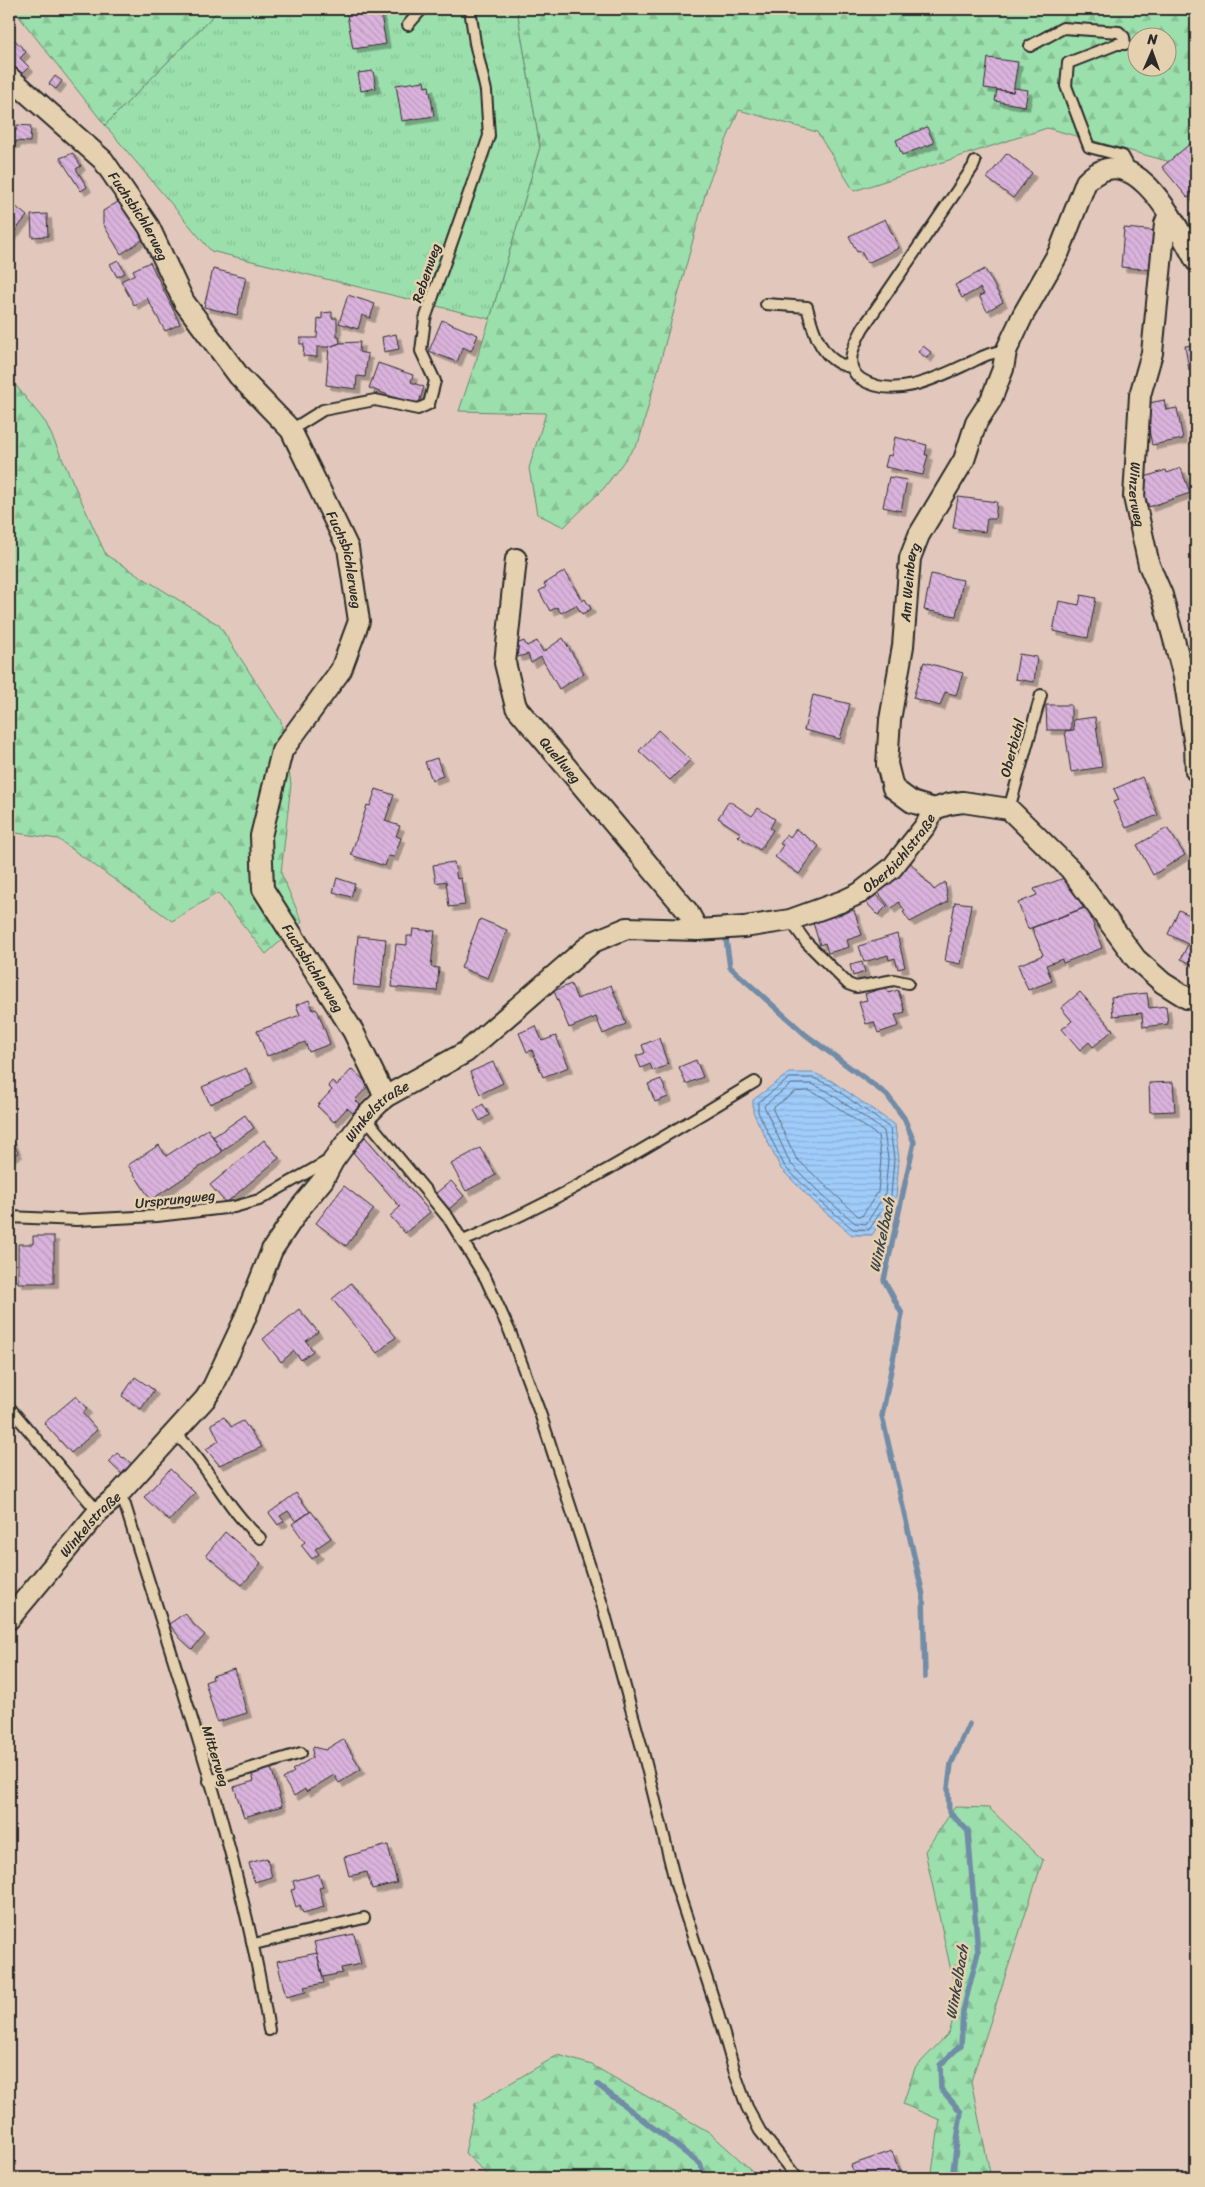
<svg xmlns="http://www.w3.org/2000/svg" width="1205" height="2187" font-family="Sriracha,sans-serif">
	<defs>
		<pattern id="grass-tufts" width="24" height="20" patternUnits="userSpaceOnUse" patternTransform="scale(1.25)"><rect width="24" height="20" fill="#9be0ac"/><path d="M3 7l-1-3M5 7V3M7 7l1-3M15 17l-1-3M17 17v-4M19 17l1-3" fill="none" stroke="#86c094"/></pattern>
		<pattern id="forest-firs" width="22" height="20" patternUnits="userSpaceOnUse" patternTransform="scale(1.25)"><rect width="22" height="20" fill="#9be0ac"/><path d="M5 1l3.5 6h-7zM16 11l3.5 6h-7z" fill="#86c094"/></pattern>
		<pattern id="water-rules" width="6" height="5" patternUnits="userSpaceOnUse" patternTransform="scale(1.25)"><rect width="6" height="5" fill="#9fccfa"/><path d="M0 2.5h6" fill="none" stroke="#89afd6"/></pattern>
		<pattern id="building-back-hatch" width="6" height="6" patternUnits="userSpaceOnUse" patternTransform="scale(1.25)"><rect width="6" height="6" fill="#dab3dc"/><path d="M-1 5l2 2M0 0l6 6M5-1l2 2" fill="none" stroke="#bb9abd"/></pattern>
		<filter id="shadow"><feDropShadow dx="4.5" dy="4.5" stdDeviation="0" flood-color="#0004"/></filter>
	</defs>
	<rect width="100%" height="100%" fill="#e2c8bc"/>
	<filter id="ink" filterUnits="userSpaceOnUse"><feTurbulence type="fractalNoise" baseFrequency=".02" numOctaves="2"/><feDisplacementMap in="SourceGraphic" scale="10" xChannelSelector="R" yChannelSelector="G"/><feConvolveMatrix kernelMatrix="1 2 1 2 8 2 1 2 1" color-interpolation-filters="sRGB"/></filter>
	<g filter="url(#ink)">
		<!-- grass -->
		<path fill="url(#grass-tufts)" stroke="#63866c" d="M 220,9 L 517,9 L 540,147 L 490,319 L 211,251 L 105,125 Z"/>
		<!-- forest -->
		<path fill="url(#forest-firs)" stroke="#63866c" fill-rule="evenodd" d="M 13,9 L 220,9 L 105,125 Z
			M 517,9 L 1196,9 L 1196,169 L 1047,128 L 854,191 L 817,132 L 739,110 L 708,184 L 639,441 L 604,488 L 564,527 L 537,514 L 529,468 L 546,413 L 459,411 L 490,319 L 540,147 ZM 1138,38 L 1168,38 L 1168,68 L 1138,68 Z
			M 9,377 L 46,423 L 106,555 L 219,625 L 281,721 L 291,784 L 281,873 L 302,922 L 266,954 L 218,893 L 172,921 L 58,839 L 9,832 Z
			M 955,1807 L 989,1808 L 1043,1860 L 971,2081 L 991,2178 L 931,2178 L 940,2120 L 903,2104 L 915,2068 L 949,2033 L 958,2003 L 925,1851 Z
			M 558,2055 L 592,2065 L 709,2132 L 760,2178 L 491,2178 L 465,2153 L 475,2104 Z"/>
		<!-- water -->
		<path fill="url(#water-rules)" stroke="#718ca7" d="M 789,1073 L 814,1073 L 832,1081 L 895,1125 L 899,1159 L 896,1198 L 872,1235 L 852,1235 L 817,1205 L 781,1169 L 753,1112 L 753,1100 Z"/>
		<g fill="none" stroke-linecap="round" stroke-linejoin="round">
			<!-- shore -->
			<path stroke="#596b7e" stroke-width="1" d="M 790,1078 L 813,1078 L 830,1085 L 890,1128 L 894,1159 L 891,1196 L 869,1230 L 853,1229 L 820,1201 L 785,1167 L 758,1112 L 758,1103 Z
				M 792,1084 L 812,1084 L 827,1091 L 884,1131 L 888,1159 L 885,1194 L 866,1224 L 855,1223 L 824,1197 L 790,1163 L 764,1106 Z
				M 810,1091 L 823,1097 L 878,1136 L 881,1159 L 878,1192 L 862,1216 L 858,1216 L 796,1158 L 773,1110 L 774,1107 L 795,1092 Z"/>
			<!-- stream -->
			<path stroke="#718ca7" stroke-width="5.5" d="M 725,932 L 730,967 L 806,1035 L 887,1095 L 904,1118 L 914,1142 L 884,1280 L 902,1314 L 882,1416 L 923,1595 L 925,1677
				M 598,2085 L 700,2164 L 706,2178
				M 952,2178 L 961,2112 L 941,2089 L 940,2065 L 961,2045 L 963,2011 L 978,1952 L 968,1831 L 949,1812 L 948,1788 L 951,1764 L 969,1724"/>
		</g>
		<!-- building -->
		<path fill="url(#building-back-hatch)" stroke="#2b2b2b" filter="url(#shadow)" d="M 346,9 L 380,9 L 386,44 L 353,49 Z
			M 9,34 L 26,52 L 20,58 L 29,67 L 16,79 L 9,72 Z
			M 988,58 L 1018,62 L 1013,92 L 984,88 Z
			M 373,71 L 376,88 L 361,91 L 358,73 Z
			M 55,76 L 62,81 L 56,89 L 49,84 Z
			M 424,81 L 425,87 L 429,86 L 434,116 L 402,121 L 396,85 Z
			M 1014,88 L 1028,90 L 1025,106 L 995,101 L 997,90 L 1013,92 Z
			M 17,125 L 31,126 L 30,142 L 16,141 L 16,143 L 9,145 L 9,133 L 16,131 Z
			M 927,127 L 934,143 L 902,155 L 896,140 Z
			M 1191,143 L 1196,149 L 1196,191 L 1188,198 L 1162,167 Z
			M 73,153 L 81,166 L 76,169 L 87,187 L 81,191 L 60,158 Z
			M 1007,153 L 1032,173 L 1013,198 L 987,178 Z
			M 121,200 L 145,238 L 121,254 L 103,224 L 103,211 Z
			M 9,201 L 27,216 L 9,238 Z
			M 47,214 L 48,236 L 32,237 L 31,215 Z
			M 885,219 L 899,248 L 867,263 L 861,251 L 857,252 L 849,236 Z
			M 1124,228 L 1158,231 L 1155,270 L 1121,267 Z
			M 118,260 L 125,273 L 117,277 L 110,264 Z
			M 150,262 L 180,324 L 165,331 L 147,298 L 134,305 L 121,281 L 135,274 L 133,270 Z
			M 213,269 L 246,277 L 237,315 L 204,307 Z
			M 985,269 L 1003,302 L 987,311 L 979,296 L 984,294 L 980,288 L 962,298 L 955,285 Z
			M 348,295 L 375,304 L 370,318 L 362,315 L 358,329 L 339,323 Z
			M 332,312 L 332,318 L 337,318 L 337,337 L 339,337 L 340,343 L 329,347 L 317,347 L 317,357 L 303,356 L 304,344 L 300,344 L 300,338 L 317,338 L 318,318 L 322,319 L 322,313 Z
			M 442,320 L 478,335 L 471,351 L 463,347 L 457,362 L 429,351 Z
			M 1191,333 L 1196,333 L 1196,369 L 1189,370 L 1185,346 L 1193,345 Z
			M 396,334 L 399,349 L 384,352 L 382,337 Z
			M 360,342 L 359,352 L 368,354 L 365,377 L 357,376 L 356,389 L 326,385 L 329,347 L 340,343 Z
			M 923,346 L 931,352 L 927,358 L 918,352 Z
			M 378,363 L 413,375 L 411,382 L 424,387 L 418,406 L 369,388 Z
			M 1164,400 L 1166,410 L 1177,408 L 1183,439 L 1152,445 L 1144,404 Z
			M 895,437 L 927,445 L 925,455 L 928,455 L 923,475 L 885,467 L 888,455 L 891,456 Z
			M 1181,468 L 1190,493 L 1149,507 L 1139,479 L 1166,470 L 1167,473 Z
			M 889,477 L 907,480 L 901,511 L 883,507 Z
			M 958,497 L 997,502 L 995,519 L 987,519 L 985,532 L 953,528 Z
			M 565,571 L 582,601 L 585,599 L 591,609 L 582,614 L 576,605 L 561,613 L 557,607 L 550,611 L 539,591 L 546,587 L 544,584 Z
			M 931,574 L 963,580 L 956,616 L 924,610 Z
			M 1081,595 L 1096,598 L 1088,638 L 1053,631 L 1059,601 L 1079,605 Z
			M 563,638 L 584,673 L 559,689 L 541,657 L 531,663 L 528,654 L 518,657 L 514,645 L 524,641 L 527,646 L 537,641 L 543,652 Z
			M 1019,654 L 1037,657 L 1034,682 L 1015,679 Z
			M 924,662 L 963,673 L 956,695 L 945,692 L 940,706 L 913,698 Z
			M 813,695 L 850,704 L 840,739 L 804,730 Z
			M 1046,705 L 1071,705 L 1071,730 L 1047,730 Z
			M 1095,717 L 1102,767 L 1071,772 L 1065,731 L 1074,730 L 1073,720 Z
			M 658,730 L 690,760 L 670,780 L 639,751 Z
			M 437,758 L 443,776 L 432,780 L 425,762 Z
			M 1142,777 L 1158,815 L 1126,828 L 1113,802 L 1119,800 L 1114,789 Z
			M 376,789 L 394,795 L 385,821 L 400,826 L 396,836 L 401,838 L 394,857 L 388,856 L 385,866 L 351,855 L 367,805 L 370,806 Z
			M 729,801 L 752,816 L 758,808 L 775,819 L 770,828 L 773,830 L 760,850 L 738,836 L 741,833 L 718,818 Z
			M 1167,828 L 1185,855 L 1153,875 L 1137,845 Z
			M 796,829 L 819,846 L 799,874 L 775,857 L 783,845 L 780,844 L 787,834 L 790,837 Z
			M 454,862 L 457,879 L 461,878 L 465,905 L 449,907 L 446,881 L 436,883 L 433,865 Z
			M 910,862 L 934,890 L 945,882 L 948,902 L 910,922 L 903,912 L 905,911 L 899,902 L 891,909 L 876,890 Z
			M 1070,876 L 1083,908 L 1028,929 L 1018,903 L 1037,895 L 1034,889 Z
			M 337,878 L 355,884 L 351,897 L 333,892 Z
			M 873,891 L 887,906 L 878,915 L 864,900 Z
			M 955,902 L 971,904 L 961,964 L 945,961 Z
			M 1087,907 L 1102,948 L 1063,963 L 1062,959 L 1046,965 L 1052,981 L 1028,990 L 1018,965 L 1043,955 L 1032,928 Z
			M 854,910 L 862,935 L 847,940 L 849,947 L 828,953 L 825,943 L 820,945 L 813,923 Z
			M 1179,910 L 1196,918 L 1196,966 L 1181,959 L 1188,944 L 1168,934 Z
			M 480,919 L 507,930 L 488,978 L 461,968 Z
			M 413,929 L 435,931 L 431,967 L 439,968 L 437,991 L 392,987 L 396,944 L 407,945 L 407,936 L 412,936 Z
			M 897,934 L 905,967 L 898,969 L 895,958 L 889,960 L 888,955 L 864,962 L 859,946 Z
			M 358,936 L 386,939 L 381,988 L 353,985 Z
			M 862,962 L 865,972 L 853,976 L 850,965 Z
			M 571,984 L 577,999 L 611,985 L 626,1024 L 603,1034 L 596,1017 L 569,1028 L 554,991 Z
			M 886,987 L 888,993 L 898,990 L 905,1012 L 895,1015 L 899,1026 L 878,1033 L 874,1022 L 866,1024 L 859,1002 L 867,1000 L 865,994 Z
			M 1080,992 L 1113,1030 L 1093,1047 L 1089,1042 L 1080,1050 L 1062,1029 L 1072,1021 L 1061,1008 Z
			M 1147,993 L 1149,1008 L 1166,1006 L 1168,1024 L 1143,1027 L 1142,1013 L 1113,1016 L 1111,997 Z
			M 309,1000 L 313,1010 L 317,1009 L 330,1044 L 309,1052 L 305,1042 L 267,1056 L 257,1031 L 300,1015 L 296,1005 Z
			M 1194,1011 L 1196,1011 L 1196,1089 Z
			M 536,1026 L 542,1041 L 556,1036 L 569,1067 L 543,1077 L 532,1050 L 527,1052 L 519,1033 Z
			M 659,1038 L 668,1065 L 653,1071 L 650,1064 L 641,1068 L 636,1056 L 645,1053 L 642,1045 Z
			M 696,1060 L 703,1077 L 686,1084 L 679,1067 Z
			M 493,1062 L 503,1083 L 480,1094 L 470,1072 Z
			M 246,1068 L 253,1084 L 210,1104 L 202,1087 Z
			M 352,1069 L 369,1085 L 355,1100 L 360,1105 L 353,1113 L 347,1108 L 334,1122 L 317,1106 L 332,1090 L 328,1086 L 332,1081 L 337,1085 Z
			M 661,1079 L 668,1097 L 655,1102 L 648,1084 Z
			M 1173,1082 L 1175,1111 L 1150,1112 L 1149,1083 Z
			M 483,1104 L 489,1115 L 480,1121 L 474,1110 Z
			M 245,1115 L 254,1128 L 222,1151 L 213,1137 Z
			M 208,1129 L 222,1152 L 151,1200 L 128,1165 L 159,1145 L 166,1156 Z
			M 9,1134 L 18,1153 L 9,1157 Z
			M 365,1137 L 430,1212 L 405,1233 L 390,1216 L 400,1207 L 351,1150 Z
			M 264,1140 L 279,1158 L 226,1203 L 210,1185 Z
			M 480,1148 L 496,1175 L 466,1191 L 451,1164 Z
			M 451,1181 L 464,1196 L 449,1209 L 436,1193 Z
			M 344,1186 L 374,1209 L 346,1246 L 316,1223 Z
			M 33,1236 L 54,1236 L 54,1283 L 18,1283 L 18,1244 L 33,1244 Z
			M 351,1283 L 396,1337 L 377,1353 L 332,1299 Z
			M 299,1309 L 318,1332 L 306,1341 L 313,1351 L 301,1360 L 294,1351 L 281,1362 L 263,1339 Z
			M 135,1377 L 154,1390 L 141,1409 L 122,1396 Z
			M 76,1396 L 87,1409 L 82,1413 L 97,1430 L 71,1453 L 44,1423 Z
			M 224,1417 L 231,1427 L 243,1421 L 262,1447 L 219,1465 L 206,1449 L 219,1441 L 211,1424 Z
			M 117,1453 L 123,1458 L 124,1457 L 135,1467 L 125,1477 L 109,1462 Z
			M 170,1469 L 195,1493 L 169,1521 L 144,1497 Z
			M 296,1493 L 310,1512 L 296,1522 L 288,1511 L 280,1516 L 284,1521 L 278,1525 L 269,1513 Z
			M 311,1511 L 331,1538 L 315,1549 L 319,1554 L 312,1559 L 301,1545 L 305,1542 L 292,1524 Z
			M 225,1532 L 261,1563 L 242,1585 L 206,1555 Z
			M 185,1613 L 193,1624 L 205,1635 L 192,1649 L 180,1638 L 169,1624 Z
			M 234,1669 L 247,1713 L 217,1722 L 205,1682 L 213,1679 L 212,1676 Z
			M 343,1739 L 361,1769 L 339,1783 L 334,1775 L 306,1792 L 305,1789 L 294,1796 L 283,1779 L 294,1772 L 292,1770 L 312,1758 L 313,1747 L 325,1750 Z
			M 271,1767 L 282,1806 L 244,1817 L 234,1787 L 254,1781 L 251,1772 Z
			M 388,1845 L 397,1883 L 372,1889 L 367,1872 L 349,1876 L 344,1857 Z
			M 267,1858 L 272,1877 L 254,1882 L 249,1863 Z
			M 319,1874 L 323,1887 L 319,1888 L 324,1907 L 303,1913 L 300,1905 L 296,1907 L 291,1890 L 295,1889 L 293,1881 Z
			M 354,1934 L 361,1964 L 341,1968 L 342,1973 L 323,1977 L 314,1942 Z
			M 317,1953 L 324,1983 L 304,1987 L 306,1992 L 286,1997 L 277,1961 Z
			M 892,2151 L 901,2178 L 855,2178 L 851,2165 Z"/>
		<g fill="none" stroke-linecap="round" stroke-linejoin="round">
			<!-- service casing -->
			<g stroke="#2b2b2b" stroke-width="14">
				<path id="service" d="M 408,25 L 422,9
					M 1030,46 L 1063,28 L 1119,32 L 1124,37 L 1125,44 L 1117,44 L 1068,63 L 1066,86 L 1089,147 L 1123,156 L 1131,171
					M 975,162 L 973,167 L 863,328 C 855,343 842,366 861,379 C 893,400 937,378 967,364 C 980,358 992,351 1006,351
					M 766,304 L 807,307 C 813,331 822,363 851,367
					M 291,430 L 323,410 L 375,400 L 418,409 L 429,404 L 435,381 L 421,351 L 425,319 L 489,136 L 486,91 L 475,43 L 470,9
					M 1009,809 L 1041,695
					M 790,920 L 806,942 L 848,984 L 856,987 L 894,980 L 908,983
					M 365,1117 L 449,1219 L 486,1279 L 510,1332 L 541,1416 L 603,1607 L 643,1752 L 676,1885 L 716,2007 L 736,2076 L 747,2107 L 760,2131 L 797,2178
					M 9,1217 L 77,1220 L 157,1216 L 234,1207 L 259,1200 L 324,1163 L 331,1162
					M 463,1241 C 565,1199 660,1139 755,1082
					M 9,1407 L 98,1512
					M 175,1433 C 208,1464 226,1508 260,1538
					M 118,1495 L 125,1505 C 178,1678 240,1851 269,2030
					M 209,1781 L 301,1753
					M 254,1944 L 364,1918"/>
			</g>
			<!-- minor casing -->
			<g stroke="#2b2b2b" stroke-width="24">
				<g id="minor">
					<path id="s1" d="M 9,77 L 103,160 L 149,227 L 184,302 L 239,376 L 291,430 L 348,548 L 359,621 L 341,670 L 282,751 L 261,836 L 263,889 L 353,1031 L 385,1097"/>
					<path id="s2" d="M 1169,214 L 1165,224 L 1152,353 L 1140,395 L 1134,497 L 1149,565 L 1162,595 L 1184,677 L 1195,746 L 1196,771"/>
					<path id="s3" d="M 516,559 L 505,663 L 516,707 L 688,912 L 698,930"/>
					<path id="s4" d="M 934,809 L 912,802 L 893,788 L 887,764 L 890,720 L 903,646 L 910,558 L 919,535 L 964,460 L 976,423 L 991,400 L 1003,369 L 1006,351 L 1023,315 L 1059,252 L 1086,182 C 1134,133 1178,229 1196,261"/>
					<path d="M 934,809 L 949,804 L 963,802 L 1009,809 L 1070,869 L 1136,959 L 1163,983 L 1187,998 L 1196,999"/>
					<path id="s5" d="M 9,1619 L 98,1512 L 118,1495 L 205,1399 L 213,1387 L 243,1323 L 272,1250 L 300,1208 L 323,1180 L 333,1161 L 365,1117 L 385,1097 L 466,1052 L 593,942 L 627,928 L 698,930 L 744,927 L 790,920 L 843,901 L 860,893 L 892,868 L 926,825 L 934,809"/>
				</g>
			</g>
			<!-- service -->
			<use href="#service" stroke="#e5d1af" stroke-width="10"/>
			<!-- minor -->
			<use href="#minor" stroke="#e5d1af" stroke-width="20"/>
		</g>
	</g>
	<g text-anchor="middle" stroke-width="5" stroke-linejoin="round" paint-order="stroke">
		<!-- street labels -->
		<g font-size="14" fill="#2b2b2b" stroke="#e5d1af">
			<text dy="5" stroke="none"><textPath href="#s1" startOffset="192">Fuchsbichlerweg</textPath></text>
			<text transform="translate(426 273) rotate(-71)" y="5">Rebenweg</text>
			<text dy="5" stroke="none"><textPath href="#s2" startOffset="284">Winzerweg</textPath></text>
			<text dy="5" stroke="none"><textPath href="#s1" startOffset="598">Fuchsbichlerweg</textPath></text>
			<text dy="5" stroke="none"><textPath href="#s4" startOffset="255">Am Weinberg</textPath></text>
			<text transform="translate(1012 748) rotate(-75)" y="5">Oberbichl</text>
			<text dy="5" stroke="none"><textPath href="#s3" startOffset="219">Quellweg</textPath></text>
			<text dy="5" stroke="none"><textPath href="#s5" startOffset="1242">Oberbichlstraße</textPath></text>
			<text dy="5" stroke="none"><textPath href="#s1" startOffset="1048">Fuchsbichlerweg</textPath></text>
			<text dy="5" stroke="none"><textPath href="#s5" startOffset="634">Winkelstraße</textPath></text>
			<text transform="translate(175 1199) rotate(-6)" y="5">Ursprungweg</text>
			<text dy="5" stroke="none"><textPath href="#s5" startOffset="125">Winkelstraße</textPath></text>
			<text transform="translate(216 1756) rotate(73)" y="5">Mitterweg</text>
		</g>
		<!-- water labels -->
		<g font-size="15" font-style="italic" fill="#3c434a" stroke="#e5d1af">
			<text transform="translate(882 1235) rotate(-78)" y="5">Winkelbach</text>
			<text transform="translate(957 1982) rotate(-80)" y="5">Winkelbach</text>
		</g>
	</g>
	<!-- margin -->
	<rect width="1205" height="2187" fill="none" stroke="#e5d1af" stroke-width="30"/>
	<rect x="15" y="15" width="1175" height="2157" fill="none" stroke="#2b2b2b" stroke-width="2" filter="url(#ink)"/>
	<!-- north arrow -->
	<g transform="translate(1152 52) rotate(2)"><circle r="24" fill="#e5d1af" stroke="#9b8f7a"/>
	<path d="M0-4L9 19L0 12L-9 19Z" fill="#2b2b2b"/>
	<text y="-8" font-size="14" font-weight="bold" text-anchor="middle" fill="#2b2b2b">N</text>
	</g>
</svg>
